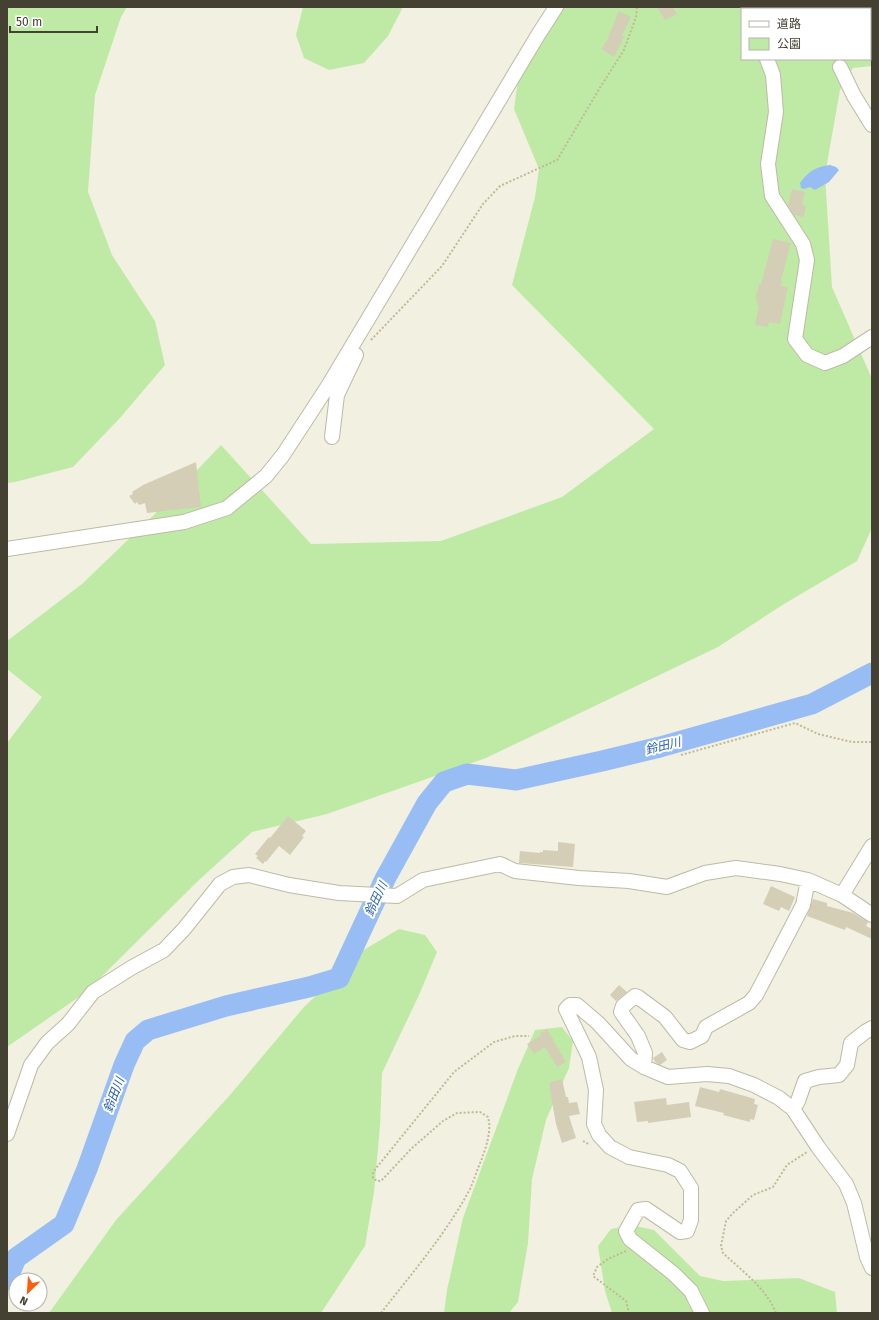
<svg xmlns="http://www.w3.org/2000/svg" width="879" height="1320" font-family="'Fira Sans','Noto Sans JP',sans-serif">
	<rect width="100%" height="100%" fill="#f2f0e1"/>
	<!-- green -->
	<path fill="#bfeaa6" fill-rule="evenodd" d="M 7,7 L 127,7 L 121,17 L 95,95 L 88,192 L 112,255 L 155,321 L 165,365 L 120,418 L 73,467 L 15,482 L 7,483 Z
		M 303,7 L 403,7 L 388,36 L 364,63 L 329,70 L 304,58 L 296,35 Z
		M 555,7 L 872,7 L 872,66 L 853,68 L 840,90 L 825,175 L 832,287 L 872,379 L 872,528 L 857,561 L 784,604 L 718,647 L 486,758 L 327,814 L 252,832 L 200,879 L 86,992 L 7,1047 L 7,743 L 42,697 L 7,669 L 7,641 L 82,584 L 160,509 L 221,445 L 311,544 L 441,541 L 562,497 L 654,429 L 512,285 L 535,197 L 539,169 L 514,109 L 522,51 ZM 742,9 L 870,9 L 870,59 L 742,59 Z
		M 399,929 L 425,935 L 437,952 L 419,995 L 382,1073 L 380,1126 L 374,1192 L 365,1246 L 321,1313 L 49,1313 L 116,1220 L 230,1095 L 304,1007 L 362,951 Z
		M 562,1027 L 573,1041 L 569,1068 L 546,1120 L 532,1179 L 528,1243 L 518,1302 L 509,1313 L 444,1313 L 447,1290 L 463,1218 L 518,1069 L 535,1030 Z
		M 631,1225 L 654,1230 L 700,1276 L 723,1281 L 799,1278 L 835,1292 L 837,1313 L 612,1313 L 605,1291 L 598,1246 L 611,1229 Z"/>
	<!-- water -->
	<path fill="#98bdf5" d="M 830,165 L 836,167 L 839,170 L 829,182 L 815,190 L 810,187 L 804,189 L 801,188 L 800,183 C 809,171 815,167 830,165 Z"/>
	<g fill="none" stroke-linecap="round" stroke-linejoin="round">
		<!-- river -->
		<path stroke="#98bdf5" stroke-width="21" d="M 7,1280 L 16,1258 L 64,1224 L 87,1169 L 124,1065 L 135,1041 L 148,1030 L 226,1006 L 309,987 L 339,978 L 385,879 L 427,803 L 444,782 L 467,774 L 516,780 L 602,761 L 660,747 L 812,704 L 872,673"/>
	</g>
	<!-- building -->
	<path fill="#d4ceb6" d="M 657,7 L 673,7 L 677,14 L 665,20 Z
		M 619,11 L 631,17 L 622,36 L 624,37 L 614,57 L 601,49 L 609,37 L 608,37 Z
		M 792,189 L 805,192 L 802,204 L 806,206 L 804,217 L 794,215 L 788,205 Z
		M 773,239 L 791,243 L 781,280 L 782,281 L 781,286 L 788,287 L 780,324 L 769,322 L 768,327 L 755,325 L 759,305 L 757,305 L 756,296 L 759,284 L 761,284 Z
		M 196,462 L 201,507 L 147,513 L 145,503 L 139,505 L 137,502 L 135,504 L 129,496 L 133,494 L 132,492 L 143,485 Z
		M 288,816 L 306,831 L 302,836 L 304,837 L 290,855 L 279,846 L 266,862 L 265,861 L 263,864 L 256,858 L 258,856 L 255,854 L 269,837 L 270,838 Z
		M 558,842 L 575,844 L 573,867 L 519,863 L 520,851 L 540,853 L 540,852 L 543,852 L 543,850 L 558,851 Z
		M 771,886 L 795,897 L 789,911 L 781,907 L 779,911 L 763,904 Z
		M 813,899 L 827,903 L 827,906 L 853,913 L 868,922 L 866,926 L 872,929 L 872,939 L 846,927 L 845,930 L 807,916 Z
		M 619,985 L 627,992 L 616,1001 L 610,995 Z
		M 547,1029 L 566,1062 L 557,1067 L 545,1047 L 534,1054 L 527,1044 L 541,1035 L 540,1033 Z
		M 662,1052 L 667,1060 L 660,1065 L 655,1062 L 653,1058 Z
		M 562,1079 L 566,1097 L 568,1097 L 569,1103 L 577,1102 L 580,1114 L 569,1116 L 576,1138 L 562,1143 L 556,1124 L 549,1085 L 550,1085 L 550,1082 Z
		M 700,1087 L 719,1092 L 720,1089 L 755,1099 L 754,1104 L 758,1105 L 754,1120 L 750,1119 L 750,1122 L 723,1115 L 724,1113 L 695,1106 Z
		M 666,1098 L 667,1105 L 689,1102 L 691,1117 L 648,1123 L 648,1121 L 637,1122 L 634,1102 Z"/>
	<g fill="none" stroke-linecap="round" stroke-linejoin="round">
		<!-- minor casing -->
		<g stroke="#bebaa4" stroke-width="16">
			<path id="minor" d="M 753,7 L 754,9
				M 767,59 L 773,75 L 776,112 L 768,164 L 772,196 L 803,244 L 807,260 L 795,339 L 807,355 L 825,363 L 843,356 L 872,337
				M 840,67 L 854,96 L 872,125
				M 332,437 L 337,395 L 356,355 L 353,353
				M 7,549 L 184,522 L 227,508 L 266,476 L 283,455 L 328,386 L 538,35 L 556,7
				M 842,895 L 872,846
				M 644,1067 L 645,1053 L 638,1036 L 621,1012 L 623,1006 L 635,996 L 638,997 L 665,1017 L 683,1040 L 690,1042 L 702,1036 L 706,1027 L 749,1003 L 756,995 L 803,905 L 808,880
				M 793,1109 L 798,1101 L 805,1081 L 819,1077 L 839,1075 L 847,1065 L 851,1043 L 865,1032 L 872,1028
				M 7,1134 L 31,1065 L 47,1043 L 68,1024 L 93,992 L 131,968 L 164,950 L 184,929 L 220,884 L 233,877 L 249,875 L 289,885 L 339,893 L 397,896 L 423,880 L 500,864 L 515,871 L 579,878 L 629,881 L 667,887 L 705,873 L 736,868 L 780,874 L 808,880 L 842,895 L 872,915
				M 702,1313 L 691,1291 L 674,1274 L 630,1239 L 626,1231 L 638,1210 L 646,1209 L 680,1232 L 687,1231 L 691,1220 L 691,1188 L 680,1171 L 668,1165 L 629,1157 L 610,1147 L 599,1135 L 594,1124 L 596,1090 L 589,1057 L 566,1009 L 570,1005 L 577,1005 L 598,1023 L 631,1059 L 644,1067 L 668,1077 L 707,1074 L 729,1076 L 754,1085 L 779,1098 L 793,1109 L 818,1147 L 846,1184 L 854,1203 L 867,1257 L 872,1268"/>
		</g>
		<!-- path -->
		<path stroke="#c1b994" stroke-width="2" stroke-dasharray="2 2" stroke-linecap="butt" d="M 371,340 L 442,266 L 483,204 L 500,186 L 557,160 L 601,86 L 624,50 L 636,17 L 637,7
			M 681,755 L 795,723 L 818,734 L 852,742 L 872,742
			M 583,1141 L 590,1145
			M 626,1251 L 608,1259 L 597,1267 L 593,1276 L 626,1301 L 629,1313
			M 381,1313 C 412,1273 446,1234 470,1189 C 474,1180 477,1170 481,1161 C 486,1147 492,1131 488,1117 L 480,1112 L 457,1113 L 443,1121 L 412,1148 L 381,1181 L 377,1181 L 373,1178 L 373,1172 L 454,1072 L 494,1042 L 515,1036 L 529,1036
			M 776,1313 C 766,1288 742,1271 723,1253 L 721,1246 L 726,1221 L 734,1212 L 753,1195 L 773,1187 L 787,1165 L 807,1152"/>
		<!-- minor -->
		<use href="#minor" stroke="#fff" stroke-width="14"/>
	</g>
	<g text-anchor="middle" stroke-width="4" stroke-linejoin="round" paint-order="stroke">
		<!-- water labels -->
		<g font-size="12" font-style="italic" fill="#255db5" stroke="#fff">
			<text transform="translate(663 746) rotate(-14)" y="4">鈴田川</text>
			<text transform="translate(376 899) rotate(-65)" y="4">鈴田川</text>
			<text transform="translate(114 1095) rotate(-69)" y="4">鈴田川</text>
		</g>
	</g>
	<!-- border -->
	<rect width="879" height="1320" fill="none" stroke="#444032" stroke-width="16"/>
	<!-- legend -->
	<rect x="741" y="8" width="130" height="52" fill="#ffffff" stroke="#b4b3ad"/>
	<rect x="749" y="21" width="20" height="6" fill="#ffffff" stroke="#b4b3ad"/>
	<text x="777" y="28" font-size="12" fill="#444032">道路</text>
	<rect x="749" y="38" width="20" height="12" fill="#bfeaa6" stroke="#b4b3ad"/>
	<text x="777" y="48" font-size="12" fill="#444032">公園</text>
	<!-- north arrow -->
	<g transform="translate(28 1292) rotate(205)"><circle r="19" fill="#ffffff" stroke="#b4b3ad"/>
	<path d="M0-3L7 15L0 10L-7 15Z" fill="#ff5d0b"/>
	<text y="-6" font-size="11" font-weight="bold" text-anchor="middle" fill="#444032">N</text>
	</g>
	<!-- scale -->
	<path d="M10 26v6h87v-6" fill="none" stroke="#444032" stroke-width="2"/>
	<text x="16" y="26" font-size="12" fill="#444032" stroke="#ffffff" stroke-width="3" paint-order="stroke">50 m</text>
</svg>
